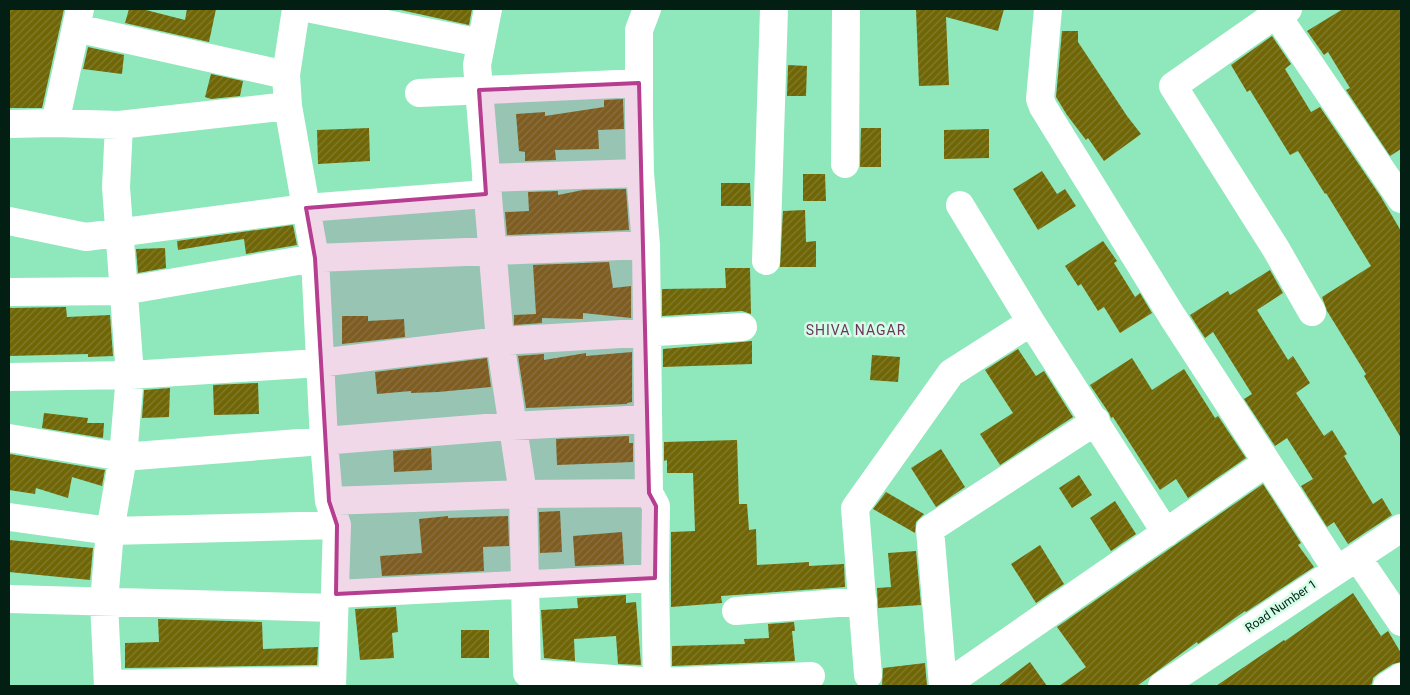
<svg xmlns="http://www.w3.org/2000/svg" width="1410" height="695" font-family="Roboto,sans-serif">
	<defs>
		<pattern id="building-hatch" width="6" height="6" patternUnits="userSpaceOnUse" patternTransform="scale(1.25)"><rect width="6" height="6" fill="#706605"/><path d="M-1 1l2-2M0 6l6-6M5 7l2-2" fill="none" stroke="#817c32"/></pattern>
	</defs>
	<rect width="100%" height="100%" fill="#8fe7bc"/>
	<!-- building -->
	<path fill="url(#building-hatch)" d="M 9,9 L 64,9 L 42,108 L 9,108 Z
		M 129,9 L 142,9 L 185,20 L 187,9 L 216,9 L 209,42 L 125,23 Z
		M 396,9 L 472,9 L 469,25 Z
		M 916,9 L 1004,9 L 998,31 L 946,17 L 949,85 L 919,86 Z
		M 1343,9 L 1401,9 L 1401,149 L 1390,156 L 1346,90 L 1350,88 L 1328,52 L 1324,55 L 1307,31 Z
		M 1062,31 L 1078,31 L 1078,42 L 1127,116 L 1141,134 L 1104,161 L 1088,138 L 1086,140 L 1067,115 L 1056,97 Z
		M 1272,36 L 1291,64 L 1285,69 L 1311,112 L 1320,107 L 1381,197 L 1401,231 L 1401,438 L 1364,376 L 1366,374 L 1327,311 L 1322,297 L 1371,266 L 1326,193 L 1325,194 L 1298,151 L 1290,155 L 1250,90 L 1247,92 L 1231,65 Z
		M 88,47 L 124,55 L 122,74 L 83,69 Z
		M 788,65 L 807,66 L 806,96 L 787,96 Z
		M 211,74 L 243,81 L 240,96 L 211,99 L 205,97 Z
		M 623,99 L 624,129 L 598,130 L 599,149 L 555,150 L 556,160 L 525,161 L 525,152 L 519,151 L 516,114 L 545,112 L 545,116 L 604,107 L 604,100 Z
		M 369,128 L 370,161 L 318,164 L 317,130 Z
		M 861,128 L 881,128 L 881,167 L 860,167 Z
		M 989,129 L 989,158 L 944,159 L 944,130 Z
		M 1042,171 L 1057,194 L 1065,189 L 1076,206 L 1038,230 L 1013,189 Z
		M 803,174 L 825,174 L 826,201 L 803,201 Z
		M 721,183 L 750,183 L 751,206 L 721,206 Z
		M 626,189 L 629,230 L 507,235 L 505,212 L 529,211 L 528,192 L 558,191 L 558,195 L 583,190 Z
		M 805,210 L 806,242 L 816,241 L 816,267 L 780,267 L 783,211 Z
		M 293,225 L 297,245 L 246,254 L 244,239 L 178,250 L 177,241 Z
		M 1103,241 L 1117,261 L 1114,263 L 1135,297 L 1140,293 L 1152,313 L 1120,333 L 1104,307 L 1098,311 L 1081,284 L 1078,286 L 1065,266 Z
		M 165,248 L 166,268 L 138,273 L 136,249 Z
		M 609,262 L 613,288 L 631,286 L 631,318 L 583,313 L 583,319 L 542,318 L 542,323 L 514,325 L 514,315 L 536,314 L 533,265 Z
		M 725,268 L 750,268 L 751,314 L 742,311 L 662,316 L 662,289 L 726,288 Z
		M 1270,270 L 1283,293 L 1257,310 L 1288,360 L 1293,356 L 1310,383 L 1296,393 L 1324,436 L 1332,430 L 1347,454 L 1344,456 L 1373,504 L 1382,498 L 1392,515 L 1348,544 L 1334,522 L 1327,527 L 1301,486 L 1313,479 L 1287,438 L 1275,446 L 1244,399 L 1252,394 L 1213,332 L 1205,338 L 1190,315 L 1228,291 L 1230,295 Z
		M 66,307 L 67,317 L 110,315 L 113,356 L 88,357 L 88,354 L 9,356 L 9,308 Z
		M 342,316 L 368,316 L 368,321 L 404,319 L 405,337 L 342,344 Z
		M 752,341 L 752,364 L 663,367 L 663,349 Z
		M 1018,349 L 1036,376 L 1044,371 L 1073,417 L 1000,465 L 980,434 L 1013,413 L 985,370 Z
		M 632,352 L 632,402 L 627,403 L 627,404 L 526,408 L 518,356 L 544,354 L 544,360 L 586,353 L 586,356 Z
		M 872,355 L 900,357 L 898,382 L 870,380 Z
		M 487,358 L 491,387 L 438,392 L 411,393 L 411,391 L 377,394 L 375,372 Z
		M 1132,358 L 1152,390 L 1184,369 L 1215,418 L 1218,416 L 1246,458 L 1188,498 L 1176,479 L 1160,490 L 1113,417 L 1111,418 L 1109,413 L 1090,385 Z
		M 258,383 L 259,414 L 214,415 L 213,385 Z
		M 170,388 L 169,417 L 142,418 L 144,390 Z
		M 44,413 L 88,418 L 87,423 L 104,423 L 103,438 L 42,428 Z
		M 629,436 L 629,443 L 633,443 L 633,462 L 557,465 L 556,439 Z
		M 737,440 L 739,504 L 747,504 L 749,530 L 756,529 L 757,565 L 809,562 L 809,566 L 844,564 L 845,587 L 721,596 L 722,603 L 671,607 L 671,532 L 695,531 L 693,473 L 667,473 L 667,460 L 664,461 L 664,442 Z
		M 431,448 L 432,470 L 394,472 L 393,451 Z
		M 941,449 L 965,487 L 936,507 L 911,468 Z
		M 10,454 L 105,470 L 102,486 L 72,477 L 68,498 L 36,488 L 35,494 L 9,490 Z
		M 1079,475 L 1092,495 L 1072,508 L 1059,488 Z
		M 1263,484 L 1301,543 L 1298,545 L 1314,567 L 1246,612 L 1245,611 L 1198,644 L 1197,642 L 1137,686 L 1059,686 L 1086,667 L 1057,627 Z
		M 886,492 L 924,514 L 916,522 L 915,533 L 873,509 Z
		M 1115,501 L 1136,534 L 1111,551 L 1090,518 Z
		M 560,511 L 562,552 L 540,553 L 539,512 Z
		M 448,516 L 448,518 L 508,516 L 509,546 L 483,547 L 484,571 L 382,576 L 380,556 L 422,553 L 419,519 Z
		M 622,532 L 624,564 L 575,566 L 573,536 Z
		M 9,540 L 93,548 L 90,580 L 9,572 Z
		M 1040,545 L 1064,584 L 1036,603 L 1011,564 Z
		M 916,551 L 921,605 L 878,608 L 877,588 L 891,587 L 888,553 Z
		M 1353,593 L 1381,636 L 1388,631 L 1401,653 L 1401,662 L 1393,664 L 1379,673 L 1373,678 L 1372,684 L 1368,686 L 1216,686 L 1284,640 L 1285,641 Z
		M 626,595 L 626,603 L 636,602 L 641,665 L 618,664 L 616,636 L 574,639 L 575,661 L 544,658 L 541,610 L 578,608 L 577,598 Z
		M 396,607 L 398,632 L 392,633 L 394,658 L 360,660 L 355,609 Z
		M 158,619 L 262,622 L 263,649 L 318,647 L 317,665 L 125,668 L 125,643 L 159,642 Z
		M 794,622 L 795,631 L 792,631 L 795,661 L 672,666 L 672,646 L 745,644 L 744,639 L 769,638 L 768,624 Z
		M 461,630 L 489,630 L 489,658 L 461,658 Z
		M 1030,662 L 1047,686 L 998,686 Z
		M 925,663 L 927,686 L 882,686 L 883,668 Z"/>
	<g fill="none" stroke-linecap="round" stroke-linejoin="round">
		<!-- minor -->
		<path stroke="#fff" stroke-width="28" d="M 296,9 L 286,75 L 288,106 L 315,258 L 324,441 L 329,501 L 337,525 L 332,686
			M 312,9 L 481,43
			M 488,9 L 477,65 L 500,341 L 523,494 L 527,673 L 657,682 L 811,676
			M 647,9 L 639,30 L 639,115 L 640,173 L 646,245 L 649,493 L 656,506 L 655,578 L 657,686
			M 1048,9 L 1040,99 L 1043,107 L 1172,316 L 1337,570
			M 1288,9 L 1276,14 L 1173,86 L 1276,249 L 1312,312
			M 1276,14 L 1401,199
			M 76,28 L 286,75
			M 419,93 L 639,83
			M 55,123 L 80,9
			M 9,124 L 55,123 L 119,125 L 288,106
			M 845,164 L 846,9
			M 486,178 L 640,173
			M 960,205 L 1031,322 L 1166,533
			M 9,221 L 86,237 L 306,208 L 486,194
			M 766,261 L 774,9
			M 9,292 L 123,291 L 315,258 L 646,245
			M 9,377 L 130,375 L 319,363 L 500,341 L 743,327
			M 9,438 L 123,457 L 511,426 L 648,419
			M 329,501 L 523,494 L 649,493
			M 9,517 L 110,531 L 337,525
			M 1357,557 L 1401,622
			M 336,594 L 655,578
			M 9,599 L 334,608
			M 736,611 L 863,601
			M 868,675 L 855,508 L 951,373 L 1031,322
			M 108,684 L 332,680
			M 108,686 L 104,602 L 110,531 L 123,457 L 130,375 L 116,187 L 119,125
			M 943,686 L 930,529 L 1096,421
			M 944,686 L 1266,463
			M 1162,686 L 1401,528
			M 1387,686 L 1401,677"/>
	</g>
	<!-- marked area -->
	<path fill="#b73d91" fill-opacity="0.2" stroke="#b73d91" stroke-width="4" stroke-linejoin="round" d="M 639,83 L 649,493 L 656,506 L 655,578 L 336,594 L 337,525 L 329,501 L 315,258 L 306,208 L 486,194 L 479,90 Z"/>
	<g text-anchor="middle" stroke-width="5" stroke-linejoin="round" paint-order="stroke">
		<!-- street labels -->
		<g font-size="12" fill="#031f13" stroke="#d3fde7">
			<text transform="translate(1281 606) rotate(-34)" y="4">Road Number 1</text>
		</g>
		<!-- neighbourhood labels -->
		<g font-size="14" letter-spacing="1" fill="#71345c" stroke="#d3fde7">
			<text x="856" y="335">SHIVA NAGAR</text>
		</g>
	</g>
	<!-- border -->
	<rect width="1410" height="695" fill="none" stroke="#031f13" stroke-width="20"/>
</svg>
